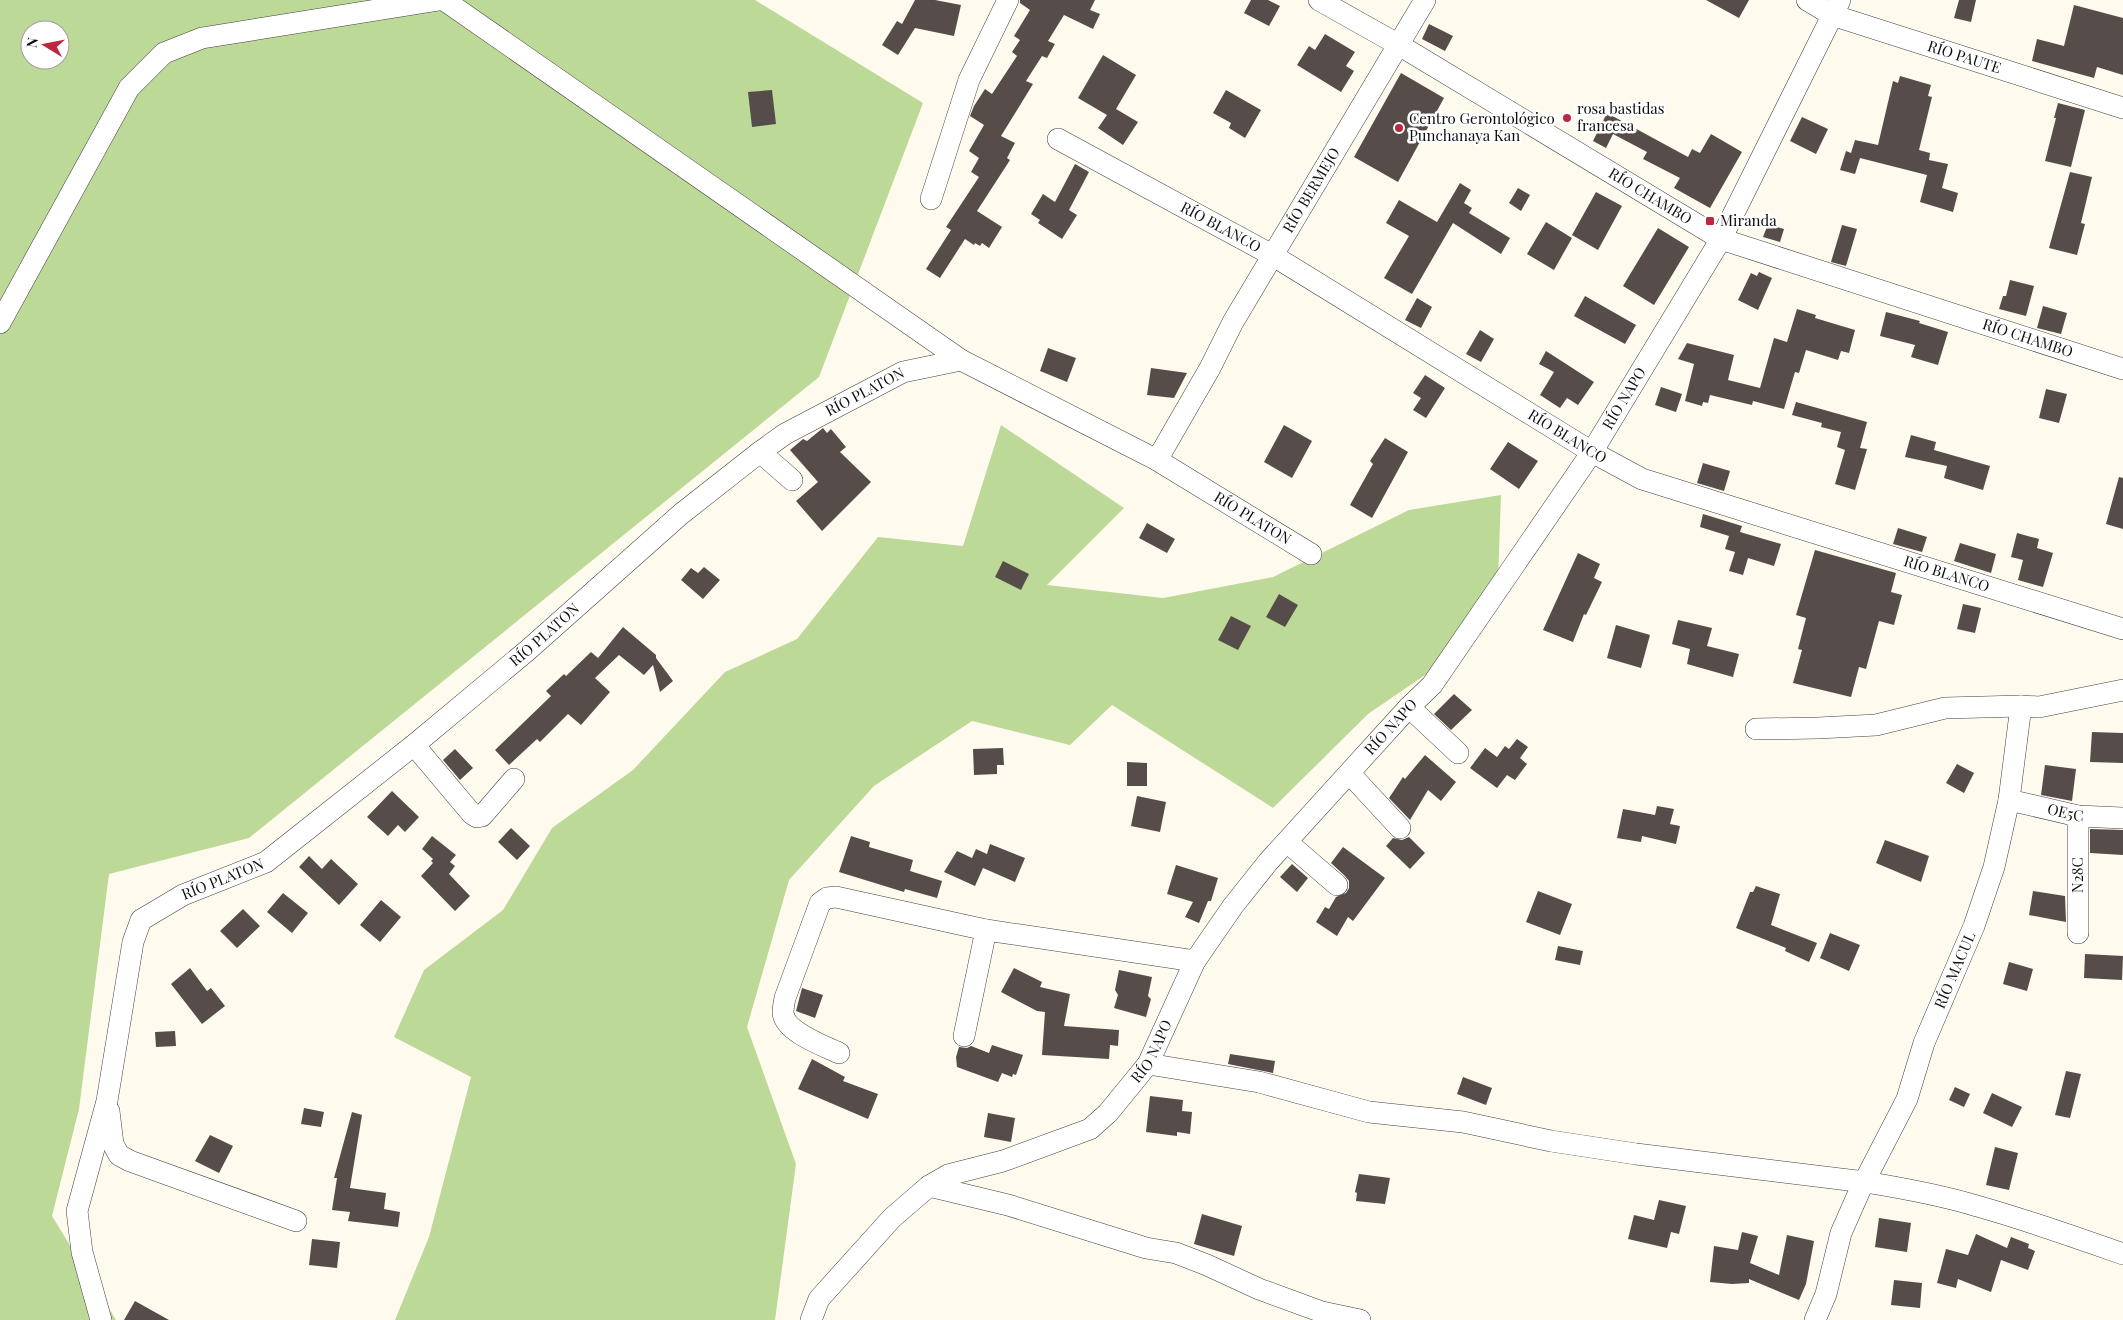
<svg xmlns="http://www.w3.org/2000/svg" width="2123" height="1320" font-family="'Playfair Display',serif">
	<rect width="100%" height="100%" fill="#fffaee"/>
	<!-- forest -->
	<path fill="#bdd998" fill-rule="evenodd" d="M 0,0 L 755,0 L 923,103 L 819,377 L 249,838 L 109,874 L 79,1109 L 52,1216 L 116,1320 L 0,1320 ZM 30,30 L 60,30 L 60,60 L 30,60 Z
		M 1001,425 L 1124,508 L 1047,585 L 1163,598 L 1273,577 L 1409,510 L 1501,495 L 1497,609 L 1431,671 L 1368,714 L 1273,808 L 1112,705 L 1070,745 L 972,721 L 874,786 L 789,880 L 747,1027 L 796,1164 L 775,1320 L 395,1320 L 429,1237 L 471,1077 L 394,1037 L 424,970 L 503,910 L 552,828 L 633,770 L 725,672 L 797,639 L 878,537 L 963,546 Z"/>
	<!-- building -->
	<path fill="#564d4a" d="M 915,0 L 935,0 L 961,5 L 954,36 L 915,28 L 898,55 L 882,45 L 897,21 L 902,24 Z
		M 1020,0 L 1095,0 L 1090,10 L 1100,14 L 1093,29 L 1064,15 L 1048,41 L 1055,44 L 1047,58 L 1042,56 L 1026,81 L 1033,84 L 1001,136 L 1015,143 L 1007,158 L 1010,160 L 977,211 L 1002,227 L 989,248 L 982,243 L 980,246 L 975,243 L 974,245 L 965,239 L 940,278 L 926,269 L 951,230 L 946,227 L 979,177 L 971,172 L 979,158 L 969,151 L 984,125 L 970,116 L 974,106 L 985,89 L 992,94 L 1017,56 L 1012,52 L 1020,40 L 1014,36 L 1030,10 L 1020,3 Z
		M 1251,0 L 1268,0 L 1280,6 L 1269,26 L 1244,13 Z
		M 1706,0 L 1749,0 L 1739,18 Z
		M 1959,0 L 1976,0 L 1971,22 L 1954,18 Z
		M 2074,5 L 2123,18 L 2123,75 L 2097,67 L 2094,78 L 2032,61 L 2037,39 L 2064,46 Z
		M 1429,24 L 1453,36 L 1445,51 L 1422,39 Z
		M 1325,34 L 1355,52 L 1346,66 L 1354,71 L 1341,92 L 1297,65 L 1309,46 L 1315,50 Z
		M 1103,55 L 1136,75 L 1116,109 L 1138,122 L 1123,145 L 1098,128 L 1107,115 L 1078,98 Z
		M 1401,73 L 1444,98 L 1398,182 L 1354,157 Z
		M 1900,76 L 1931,85 L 1928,96 L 1932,97 L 1919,150 L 1930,153 L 1929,160 L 1948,164 L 1942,188 L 1958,193 L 1953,212 L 1920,202 L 1927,175 L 1860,158 L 1855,174 L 1840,170 L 1846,151 L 1851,153 L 1855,140 L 1878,145 L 1893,81 L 1898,83 Z
		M 772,90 L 776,124 L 752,127 L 748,92 Z
		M 1226,90 L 1261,110 L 1245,138 L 1229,128 L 1231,123 L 1213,113 Z
		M 2058,103 L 2085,110 L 2071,167 L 2045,161 L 2056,118 L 2054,118 Z
		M 1607,113 L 1688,157 L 1692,149 L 1700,153 L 1711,134 L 1742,152 L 1710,208 L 1674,188 L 1680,178 L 1643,159 L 1647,152 L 1613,134 L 1606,148 L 1593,141 Z
		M 1802,117 L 1828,129 L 1816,154 L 1790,141 Z
		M 1075,164 L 1089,172 L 1069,210 L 1077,215 L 1062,239 L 1038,223 L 1040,220 L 1031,214 L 1043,194 L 1055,202 Z
		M 2070,172 L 2092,177 L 2081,223 L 2085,224 L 2077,255 L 2049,248 Z
		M 1460,183 L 1471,190 L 1464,203 L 1472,208 L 1469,213 L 1510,238 L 1501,254 L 1453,223 L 1412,294 L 1384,278 L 1409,236 L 1386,223 L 1399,200 L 1437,222 Z
		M 1518,188 L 1530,195 L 1521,211 L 1509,203 Z
		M 1596,192 L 1622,206 L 1598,250 L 1572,235 Z
		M 1546,222 L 1572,238 L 1554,270 L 1527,254 Z
		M 1768,224 L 1784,229 L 1780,242 L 1763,237 Z
		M 1842,225 L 1857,229 L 1846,266 L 1831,262 Z
		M 1658,228 L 1689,247 L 1654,305 L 1623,286 Z
		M 1759,272 L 1772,278 L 1758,310 L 1738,300 L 1751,273 L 1757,276 Z
		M 2010,280 L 2034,286 L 2026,316 L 1999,309 L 2003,296 L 2006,296 Z
		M 1585,296 L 1636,325 L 1625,344 L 1574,316 Z
		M 1417,298 L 1432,307 L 1421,328 L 1405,320 Z
		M 2043,306 L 2067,313 L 2061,334 L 2037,328 Z
		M 1797,309 L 1816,315 L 1815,318 L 1855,330 L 1849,353 L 1841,351 L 1838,360 L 1806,350 L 1799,373 L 1795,372 L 1784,409 L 1753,401 L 1752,405 L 1710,395 L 1708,403 L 1703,402 L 1702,406 L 1685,401 L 1694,364 L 1678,359 L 1687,343 L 1734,355 L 1728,380 L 1760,388 L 1774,338 L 1787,342 Z
		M 1886,312 L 1920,321 L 1919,323 L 1948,332 L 1938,365 L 1911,357 L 1915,345 L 1880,336 Z
		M 1480,330 L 1494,339 L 1481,362 L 1466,354 Z
		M 1048,348 L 1076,358 L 1067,382 L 1040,371 Z
		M 1546,351 L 1594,382 L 1578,405 L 1567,398 L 1560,408 L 1540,395 L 1554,372 L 1539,364 Z
		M 1151,368 L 1187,373 L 1174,398 L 1147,395 Z
		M 1425,375 L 1445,388 L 1426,418 L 1413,410 L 1421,398 L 1413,393 Z
		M 1661,387 L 1682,394 L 1676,412 L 1655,405 Z
		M 2046,389 L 2067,394 L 2059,423 L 2039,418 Z
		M 1796,402 L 1867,422 L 1860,448 L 1867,449 L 1855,490 L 1835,484 L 1845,450 L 1837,447 L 1841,432 L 1821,427 L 1822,423 L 1792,415 Z
		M 1284,425 L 1312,441 L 1292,478 L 1264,462 Z
		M 823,428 L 827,433 L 831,429 L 846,447 L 840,452 L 871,482 L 822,531 L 796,501 L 818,482 L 790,450 L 803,439 L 807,441 Z
		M 1911,435 L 1936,442 L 1934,450 L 1990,466 L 1983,490 L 1944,478 L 1947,466 L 1905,457 Z
		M 1385,438 L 1408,452 L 1372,518 L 1350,505 L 1373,464 L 1370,461 Z
		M 1508,442 L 1538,461 L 1519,489 L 1490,469 Z
		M 1703,463 L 1730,471 L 1724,491 L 1697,483 Z
		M 2119,477 L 2123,478 L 2123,529 L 2106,524 Z
		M 1703,514 L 1742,526 L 1740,532 L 1781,544 L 1774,566 L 1748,558 L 1743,575 L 1729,571 L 1735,552 L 1725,549 L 1729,536 L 1700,527 Z
		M 1147,523 L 1175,539 L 1167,553 L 1139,538 Z
		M 1898,528 L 1927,537 L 1922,552 L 1893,544 Z
		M 2017,533 L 2039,539 L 2037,548 L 2053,553 L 2043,587 L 2018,580 L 2023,560 L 2011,557 Z
		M 1960,543 L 1996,554 L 1991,573 L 1954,561 Z
		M 1815,550 L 1896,573 L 1891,592 L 1902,595 L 1894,625 L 1879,621 L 1866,669 L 1859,667 L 1851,697 L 1793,683 L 1802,650 L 1798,649 L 1806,618 L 1796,615 Z
		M 1578,553 L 1600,564 L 1594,578 L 1602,582 L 1586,615 L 1584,614 L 1573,642 L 1543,630 Z
		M 1003,561 L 1029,574 L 1021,590 L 995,577 Z
		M 704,567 L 720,580 L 703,599 L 681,580 L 691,568 L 698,573 Z
		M 1279,594 L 1298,605 L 1285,627 L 1266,617 Z
		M 1963,604 L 1981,608 L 1975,633 L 1957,629 Z
		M 1231,616 L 1251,626 L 1238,650 L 1218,640 Z
		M 1678,620 L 1712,628 L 1707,646 L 1739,654 L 1733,677 L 1687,664 L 1690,649 L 1672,644 Z
		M 1616,625 L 1650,635 L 1641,668 L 1607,658 Z
		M 623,627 L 656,655 L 656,658 L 673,681 L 660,692 L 653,665 L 644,675 L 619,655 L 595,678 L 610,692 L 581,725 L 568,714 L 540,742 L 537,739 L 509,765 L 495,750 L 551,696 L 546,691 L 564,674 L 566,676 L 591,652 L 598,658 Z
		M 1454,694 L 1472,710 L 1451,730 L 1434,714 Z
		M 2092,732 L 2123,733 L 2123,763 L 2090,762 Z
		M 1517,739 L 1528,747 L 1520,758 L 1527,764 L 1515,780 L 1507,775 L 1497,788 L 1470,768 L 1485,748 L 1497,757 L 1505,746 L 1509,749 Z
		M 1003,748 L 1004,765 L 997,765 L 997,774 L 974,775 L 973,749 Z
		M 455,749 L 473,768 L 460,780 L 443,760 Z
		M 1425,755 L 1456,782 L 1441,801 L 1428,790 L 1410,820 L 1389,798 L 1403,777 L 1405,779 Z
		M 1127,762 L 1147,763 L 1147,786 L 1127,786 Z
		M 1957,764 L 1974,773 L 1964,793 L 1946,783 Z
		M 2045,765 L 2076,769 L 2072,801 L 2041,795 Z
		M 392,791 L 419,817 L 405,832 L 398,825 L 388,836 L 367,817 Z
		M 1137,796 L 1166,802 L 1160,832 L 1131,826 Z
		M 1657,806 L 1674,809 L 1670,824 L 1680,826 L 1676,844 L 1642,836 L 1641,842 L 1617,838 L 1623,809 L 1655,815 Z
		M 511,828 L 530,846 L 517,860 L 498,842 Z
		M 2090,829 L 2123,830 L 2123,855 L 2090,853 Z
		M 432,836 L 456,855 L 450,862 L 455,866 L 449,874 L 470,896 L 455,911 L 421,876 L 433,863 L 431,861 L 433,859 L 422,849 Z
		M 851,836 L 870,842 L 869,847 L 913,860 L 910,871 L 942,881 L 937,898 L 905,889 L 904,892 L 839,872 Z
		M 1409,837 L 1425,853 L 1410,869 L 1386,846 L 1393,838 L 1402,840 Z
		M 1885,840 L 1929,856 L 1921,882 L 1876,863 Z
		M 990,844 L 1025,858 L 1015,882 L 983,868 L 975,886 L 944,872 L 957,851 L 972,858 L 976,849 L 987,854 Z
		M 1343,847 L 1385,878 L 1353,921 L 1348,917 L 1337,936 L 1316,922 L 1325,907 L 1329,909 L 1336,897 L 1346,893 L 1349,888 L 1349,881 L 1345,876 L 1331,863 Z
		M 309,856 L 322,869 L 331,859 L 358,884 L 339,905 L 299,867 Z
		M 1292,864 L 1308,878 L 1297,892 L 1280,877 Z
		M 1176,865 L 1218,878 L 1211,901 L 1208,901 L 1199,923 L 1185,917 L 1193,902 L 1167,894 Z
		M 1756,886 L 1780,894 L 1771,925 L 1817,943 L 1809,962 L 1785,951 L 1786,948 L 1736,928 L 1750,892 L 1753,892 Z
		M 1538,891 L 1572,904 L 1560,935 L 1526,922 Z
		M 2033,891 L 2065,896 L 2066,922 L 2029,915 Z
		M 283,893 L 308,913 L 292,933 L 267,912 Z
		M 381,900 L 401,917 L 380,942 L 360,925 Z
		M 243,909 L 260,926 L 237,948 L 220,931 Z
		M 1830,933 L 1860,945 L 1849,971 L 1820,958 Z
		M 1558,946 L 1583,951 L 1580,965 L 1555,960 Z
		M 2085,954 L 2123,956 L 2122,980 L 2084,978 Z
		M 2009,962 L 2033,969 L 2027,991 L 2003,984 Z
		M 190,968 L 207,991 L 211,988 L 225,1006 L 202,1024 L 171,984 Z
		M 1014,968 L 1042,982 L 1040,987 L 1070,994 L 1064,1026 L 1119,1030 L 1118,1046 L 1110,1045 L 1109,1059 L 1042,1055 L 1045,1012 L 1037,1011 L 1001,992 Z
		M 1119,970 L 1152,977 L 1148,996 L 1151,999 L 1146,1017 L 1114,1008 L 1118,995 L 1115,990 Z
		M 802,988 L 823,995 L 815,1018 L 796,1011 Z
		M 175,1031 L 176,1046 L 156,1047 L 155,1032 Z
		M 992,1045 L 1023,1055 L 1016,1075 L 1013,1074 L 1012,1077 L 1002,1073 L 998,1082 L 957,1067 L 956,1057 L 959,1047 L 967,1048 L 971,1046 L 989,1053 Z
		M 1230,1054 L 1275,1061 L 1273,1073 L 1228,1064 Z
		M 812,1059 L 845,1077 L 843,1081 L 878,1094 L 868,1119 L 798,1089 Z
		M 2066,1071 L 2081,1074 L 2070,1118 L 2055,1115 Z
		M 1463,1077 L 1492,1088 L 1486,1105 L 1457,1094 Z
		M 1955,1087 L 1970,1094 L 1964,1107 L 1949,1100 Z
		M 1992,1093 L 2022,1107 L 2012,1127 L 1983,1113 Z
		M 1150,1096 L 1183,1100 L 1182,1111 L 1192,1112 L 1190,1134 L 1177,1132 L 1177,1136 L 1146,1132 Z
		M 304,1108 L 324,1112 L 321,1127 L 301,1124 Z
		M 352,1112 L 362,1115 L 350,1188 L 386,1193 L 384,1209 L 400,1212 L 398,1227 L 348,1221 L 350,1212 L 332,1210 L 337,1178 L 334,1178 Z
		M 988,1113 L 1015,1118 L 1011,1142 L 984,1137 Z
		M 210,1135 L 233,1146 L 219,1173 L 195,1161 Z
		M 1995,1147 L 2018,1153 L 2009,1190 L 1986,1185 Z
		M 1359,1174 L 1390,1178 L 1385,1204 L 1356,1201 L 1357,1193 L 1355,1192 Z
		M 1659,1200 L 1686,1206 L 1679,1234 L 1671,1232 L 1667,1248 L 1628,1239 L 1634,1215 L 1654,1220 Z
		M 1202,1214 L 1242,1226 L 1234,1256 L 1194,1244 Z
		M 1879,1218 L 1911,1223 L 1907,1252 L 1875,1247 Z
		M 1742,1232 L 1758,1236 L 1750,1263 L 1779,1275 L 1787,1235 L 1814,1241 L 1806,1284 L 1799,1300 L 1749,1279 L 1749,1283 L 1732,1284 L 1710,1282 L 1714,1246 L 1738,1250 Z
		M 1976,1234 L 2007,1248 L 2011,1237 L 2029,1244 L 2028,1248 L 2035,1251 L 2028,1270 L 2001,1260 L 1991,1292 L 1958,1279 L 1956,1288 L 1937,1283 L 1946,1249 L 1968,1255 Z
		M 312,1239 L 340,1242 L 337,1268 L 309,1265 Z
		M 1894,1280 L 1922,1283 L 1920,1308 L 1891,1305 Z
		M 135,1301 L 169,1320 L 124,1320 Z"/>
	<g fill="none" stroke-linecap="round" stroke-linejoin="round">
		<!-- minor casing -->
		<g stroke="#404040" stroke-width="22">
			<g id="minor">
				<path d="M 444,0 L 961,360"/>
				<path id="s1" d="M 1319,0 L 1399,45 L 1721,239 L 2123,369"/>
				<path id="s2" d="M 1807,0 L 1832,15 L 2123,108"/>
				<path id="s3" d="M 1058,139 L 1272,255 L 1592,452 L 1642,479 L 2123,629"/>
				<path d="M 931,199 L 969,80 L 1008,0"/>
				<path d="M 0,323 L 129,88 L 164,53 L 202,38 L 439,0"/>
				<path d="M 760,452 L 792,480"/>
				<path id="s4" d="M 1157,460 L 1210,368 L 1233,322 L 1425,0"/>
				<path d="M 1409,707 L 1458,753"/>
				<path d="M 1756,729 L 1818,728 L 1876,725 L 1945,708 L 2021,706"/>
				<path d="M 414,745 L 472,814 L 477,817 L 482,816 L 514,779"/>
				<path d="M 1350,774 L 1400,828"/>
				<path id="s5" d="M 2009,800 L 2078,816 L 2123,818"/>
				<path d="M 1287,842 L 1337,885"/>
				<path d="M 2078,933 L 2078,816"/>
				<path d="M 964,1036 L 986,930"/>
				<path d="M 839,1053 C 824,1046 785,1032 783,1013 C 783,1009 784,1003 785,998 L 820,903 L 827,898 L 836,897 L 986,930 L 1195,961"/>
				<path d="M 1148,1064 L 1259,1082 L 1369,1112 L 1463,1122 L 1551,1141 L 1636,1154 L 1865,1182 C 1902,1188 1941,1195 1977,1206 C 2027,1220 2075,1237 2123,1254"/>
				<path d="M 109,1111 L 113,1144 L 119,1155 L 130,1161 L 296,1221"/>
				<path d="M 929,1186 L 1008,1205 L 1146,1248 L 1176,1253 L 1207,1265 L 1259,1289 L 1322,1312 L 1360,1320"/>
				<path id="s6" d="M 101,1320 L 82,1252 L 77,1211 L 107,1101 L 133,942 L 141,920 L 183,895 L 266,862 L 414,745 L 528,650 L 681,514 L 760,452 L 785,434 L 903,372 L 961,360 L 1157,460 L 1311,554"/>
				<path id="s7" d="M 811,1320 L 819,1299 L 892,1218 L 929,1186 L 948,1175 L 1003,1161 L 1090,1129 L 1108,1113 L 1148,1064 L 1195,961 L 1233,906 L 1268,862 L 1409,707 L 1432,685 L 1592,452 L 1721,239 L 1840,0"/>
				<path id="s8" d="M 1815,1320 L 1826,1294 L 1841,1233 L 1860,1190 L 1907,1099 L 1924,1043 L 1974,926 L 1994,867 L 2009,800 L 2021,706 L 2039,707 L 2123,690"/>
			</g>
		</g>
		<!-- minor -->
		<use href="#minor" stroke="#fff" stroke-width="21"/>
	</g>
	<!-- markers -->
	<g fill="#bc2740" stroke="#fff" stroke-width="2">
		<circle cx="1567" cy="118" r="5"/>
		<circle cx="1399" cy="128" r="5"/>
		<rect x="1705" y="216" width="10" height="10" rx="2.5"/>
	</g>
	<g text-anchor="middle" stroke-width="5" stroke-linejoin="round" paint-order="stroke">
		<!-- street labels -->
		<g font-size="15" fill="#0d0d0d" stroke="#fff">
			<text dy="5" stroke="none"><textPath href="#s2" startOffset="168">RÍO PAUTE</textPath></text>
			<text dy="5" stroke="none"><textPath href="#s4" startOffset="311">RÍO BERMEJO</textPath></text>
			<text dy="5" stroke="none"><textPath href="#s1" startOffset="385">RÍO CHAMBO</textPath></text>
			<text dy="5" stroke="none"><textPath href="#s3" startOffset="185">RÍO BLANCO</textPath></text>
			<text dy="5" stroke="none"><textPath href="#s1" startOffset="790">RÍO CHAMBO</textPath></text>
			<text dy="5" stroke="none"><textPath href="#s6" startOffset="1312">RÍO PLATON</textPath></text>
			<text dy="5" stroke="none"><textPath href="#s7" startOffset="1262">RÍO NAPO</textPath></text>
			<text dy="5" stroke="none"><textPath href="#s3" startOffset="590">RÍO BLANCO</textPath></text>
			<text dy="5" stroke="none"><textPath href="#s6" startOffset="1746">RÍO PLATON</textPath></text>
			<text dy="5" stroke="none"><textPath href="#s3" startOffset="995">RÍO BLANCO</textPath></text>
			<text dy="5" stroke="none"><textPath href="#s6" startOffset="908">RÍO PLATON</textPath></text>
			<text dy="5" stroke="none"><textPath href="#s7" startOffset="858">RÍO NAPO</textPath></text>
			<text dy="5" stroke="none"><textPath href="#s5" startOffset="58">OE5C</textPath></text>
			<text transform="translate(2078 875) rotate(-90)" y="5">N28C</text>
			<text dy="5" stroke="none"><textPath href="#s6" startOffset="502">RÍO PLATON</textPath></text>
			<text dy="5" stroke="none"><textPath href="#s8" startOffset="378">RÍO MACUL</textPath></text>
			<text dy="5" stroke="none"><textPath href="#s7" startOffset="452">RÍO NAPO</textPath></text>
		</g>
		<!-- poi labels -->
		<g font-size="15" fill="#0d0d0d" stroke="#fff" text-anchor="start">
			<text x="1577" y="114">rosa bastidas<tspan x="1577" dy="17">francesa</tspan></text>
			<text x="1409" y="124">Centro Gerontológico<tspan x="1409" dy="17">Punchanaya Kan</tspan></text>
			<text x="1720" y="226">Miranda</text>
		</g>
	</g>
	<!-- north arrow -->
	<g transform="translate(45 45) rotate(280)"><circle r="24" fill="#ffffff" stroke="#9e9e9e"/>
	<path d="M0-4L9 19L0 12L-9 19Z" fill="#bc2740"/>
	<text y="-8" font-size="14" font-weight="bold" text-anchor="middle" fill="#0d0d0d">N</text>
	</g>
</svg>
